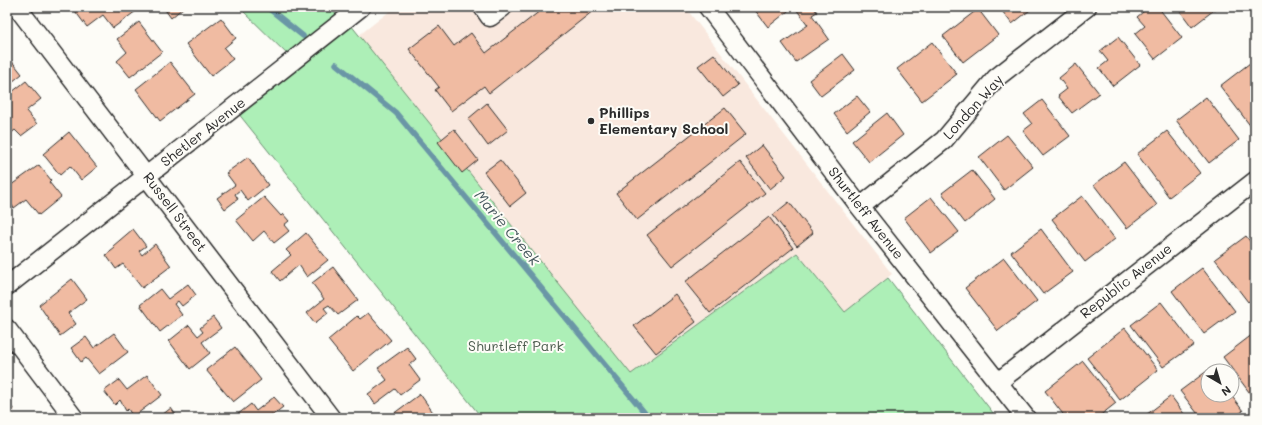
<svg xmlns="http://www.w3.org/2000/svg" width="1262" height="425" font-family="Mali,sans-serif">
	<rect width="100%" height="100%" fill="#fdfcf7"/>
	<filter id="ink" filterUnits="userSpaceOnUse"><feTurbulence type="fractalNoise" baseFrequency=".025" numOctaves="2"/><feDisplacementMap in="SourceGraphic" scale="8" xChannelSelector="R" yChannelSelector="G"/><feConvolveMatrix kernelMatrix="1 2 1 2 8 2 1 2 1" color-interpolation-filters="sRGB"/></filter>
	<g filter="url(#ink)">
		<!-- built -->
		<path fill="#f9e8de" d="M 395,7 L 685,7 L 892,274 L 845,312 L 797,253 L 631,375 L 344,47 Z"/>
		<!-- green -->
		<path fill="#adefb7" stroke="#6c8d71" d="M 239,7 L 324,7 L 346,19 L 631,374 L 797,253 L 845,312 L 888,278 L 997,418 L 482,418 L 234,108 L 293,60 Z"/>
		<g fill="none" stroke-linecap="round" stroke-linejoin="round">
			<!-- stream -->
			<path stroke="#6b96a6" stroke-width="5.5" d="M 267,7 L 303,36
				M 336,64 L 396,113 L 649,418"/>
		</g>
		<!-- building -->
		<path fill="#f0bba2" stroke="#2b2b2b" d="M 72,7 L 133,7 L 136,11 L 113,28 L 103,15 L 87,27 Z
			M 163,7 L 184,7 L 171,18 Z
			M 545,7 L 598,7 L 489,93 L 484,86 L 451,111 L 435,90 L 439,87 L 409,49 L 439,26 L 454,46 L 471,33 L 486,53 Z
			M 756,7 L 793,7 L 768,27 L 754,9 Z
			M 800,7 L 813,7 L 817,12 L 812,15 L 829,39 L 796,62 L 782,43 L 808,25 L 796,9 Z
			M 999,7 L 1034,7 L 1012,24 Z
			M 1149,7 L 1158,7 L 1182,38 L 1155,59 L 1135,34 L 1145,26 L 1137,17 Z
			M 1177,7 L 1218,7 L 1192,27 Z
			M 978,9 L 998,35 L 963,62 L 943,36 Z
			M 221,18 L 236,38 L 224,48 L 233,59 L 211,76 L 186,44 Z
			M 139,22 L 162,52 L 130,77 L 117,61 L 127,52 L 117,39 Z
			M 1118,37 L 1140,65 L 1113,86 L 1099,68 L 1108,61 L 1100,51 Z
			M 932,42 L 957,74 L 922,101 L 897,69 Z
			M 714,54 L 738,85 L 723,97 L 698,66 Z
			M 843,54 L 855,70 L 821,96 L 809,80 Z
			M 7,55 L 22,74 L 7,86 Z
			M 170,62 L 195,94 L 160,121 L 136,89 Z
			M 1250,63 L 1255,69 L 1255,126 L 1252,128 L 1220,86 Z
			M 1076,64 L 1099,93 L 1072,113 L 1058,96 L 1067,89 L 1059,78 Z
			M 26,81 L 41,99 L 26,111 L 37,124 L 21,136 L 15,130 L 10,134 L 7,131 L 7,96 Z
			M 857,96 L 870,112 L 847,131 L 834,114 Z
			M 1206,97 L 1239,140 L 1209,163 L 1176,120 Z
			M 1042,100 L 1070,136 L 1043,156 L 1023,131 L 1032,124 L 1024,114 Z
			M 487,103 L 508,130 L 488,146 L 468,119 Z
			M 725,108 L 746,134 L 637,220 L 616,193 Z
			M 887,113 L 903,135 L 869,162 L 852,141 Z
			M 454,129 L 478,160 L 462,173 L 438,142 Z
			M 1167,131 L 1200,173 L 1169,197 L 1137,154 Z
			M 69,132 L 97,167 L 81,180 L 70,166 L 60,175 L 43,154 Z
			M 1007,135 L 1033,167 L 1004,190 L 979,157 Z
			M 762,145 L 786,176 L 770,189 L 746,158 Z
			M 248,157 L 268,185 L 248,201 L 240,190 L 235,194 L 238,199 L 225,209 L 217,198 L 235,185 L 226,173 Z
			M 500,160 L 526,193 L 510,206 L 484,172 Z
			M 740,162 L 765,193 L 672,266 L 647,235 Z
			M 1124,162 L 1157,205 L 1127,228 L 1094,185 Z
			M 39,165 L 51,180 L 49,182 L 61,197 L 39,215 L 26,199 L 14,208 L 7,199 L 7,188 Z
			M 972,170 L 995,199 L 965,223 L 942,193 Z
			M 1082,196 L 1115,239 L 1085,262 L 1052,219 Z
			M 264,197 L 281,216 L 283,214 L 289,221 L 284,225 L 289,231 L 274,243 L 264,231 L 253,241 L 236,220 Z
			M 931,197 L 959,232 L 931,253 L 904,218 Z
			M 789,202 L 813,233 L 797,246 L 773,215 Z
			M 769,217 L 793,248 L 710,313 L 685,282 Z
			M 133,229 L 146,246 L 139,251 L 142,255 L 155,244 L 171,266 L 142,288 L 123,264 L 116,269 L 106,255 L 115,248 L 113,246 Z
			M 1041,229 L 1073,272 L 1043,294 L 1011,252 Z
			M 306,233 L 328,260 L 307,277 L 299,265 L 280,281 L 272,271 L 291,255 L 286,250 Z
			M 1246,236 L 1255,248 L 1255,296 L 1248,302 L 1215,259 Z
			M 1004,258 L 1037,301 L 998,331 L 965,288 Z
			M 333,267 L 358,300 L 338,315 L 329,305 L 324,308 L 328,313 L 315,323 L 307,313 L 324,299 L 312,283 Z
			M 1202,268 L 1235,311 L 1204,334 L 1172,291 Z
			M 72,279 L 87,299 L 68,313 L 76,324 L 60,336 L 39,305 Z
			M 188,284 L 196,295 L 182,306 L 178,301 L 174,304 L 182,315 L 160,332 L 140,305 L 160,289 L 168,299 Z
			M 675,294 L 696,322 L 656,353 L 634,326 Z
			M 1161,302 L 1194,345 L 1163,367 L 1131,325 Z
			M 368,313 L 391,340 L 353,371 L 328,340 L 357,316 L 360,319 Z
			M 213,317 L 221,328 L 202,342 L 210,353 L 190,369 L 169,341 L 189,325 L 198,336 L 203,332 L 200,328 Z
			M 1125,328 L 1158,370 L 1120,400 L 1087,358 Z
			M 114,333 L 128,352 L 99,374 L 86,358 L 81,362 L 71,348 L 86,337 L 94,348 Z
			M 1253,334 L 1255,337 L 1255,400 L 1223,357 Z
			M 235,347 L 261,380 L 233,402 L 206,370 Z
			M 407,347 L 416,359 L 409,365 L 420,380 L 400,395 L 395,389 L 375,404 L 368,394 L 387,380 L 378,368 Z
			M 1083,361 L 1116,403 L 1097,418 L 1066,418 L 1045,391 Z
			M 1211,368 L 1213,371 L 1208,371 L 1208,395 L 1231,395 L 1243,411 L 1233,418 L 1201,418 L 1180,391 Z
			M 147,375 L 162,395 L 133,417 L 128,409 L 126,411 L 120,400 L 115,405 L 104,391 L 119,380 L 127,390 Z
			M 420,394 L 437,418 L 390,418 L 389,417 Z
			M 1171,396 L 1187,418 L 1142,418 Z
			M 274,397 L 283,407 L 269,418 L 233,418 L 251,404 L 256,411 Z
			M 7,401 L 14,410 L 11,413 L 15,418 L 7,418 Z
			M 171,408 L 178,418 L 158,418 Z"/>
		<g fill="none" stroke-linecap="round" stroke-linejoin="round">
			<!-- minor casing -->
			<g stroke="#2b2b2b" stroke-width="21">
				<path id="minor" d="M 17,7 L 331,418
					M 483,7 L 490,17 L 503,7
					M 708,7 L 860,207 L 1026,418
					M 860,207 L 944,140 L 996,78 L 1087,7
					M 7,286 L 361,7
					M 7,329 L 74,418
					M 998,382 L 1255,181"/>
			</g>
			<!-- minor -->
			<use href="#minor" stroke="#fdfcf7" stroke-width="18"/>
		</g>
	</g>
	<!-- markers -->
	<circle fill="#2b2b2b" stroke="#fdfcf7" stroke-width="1.5" cx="591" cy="121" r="4"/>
	<g text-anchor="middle" stroke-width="4" stroke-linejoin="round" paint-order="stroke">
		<!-- street labels -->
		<g font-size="14" fill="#2b2b2b" stroke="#fdfcf7">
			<text transform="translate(973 107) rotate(-48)" y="5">London Way</text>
			<text transform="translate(203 132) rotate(-38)" y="5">Shetler Avenue</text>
			<text transform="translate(175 212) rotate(53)" y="5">Russell Street</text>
			<text transform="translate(866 213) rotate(52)" y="5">Shurtleff Avenue</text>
			<text transform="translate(1126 281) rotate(-38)" y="5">Republic Avenue</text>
		</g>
		<!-- poi labels -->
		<g font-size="14" font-weight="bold" fill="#2b2b2b" stroke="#fdfcf7" text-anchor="start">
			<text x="599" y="118">Phillips<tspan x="599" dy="16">Elementary School</tspan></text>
		</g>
		<!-- park labels -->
		<g font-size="14" fill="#4c5c4e" stroke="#fdfcf7">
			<text x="516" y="351">Shurtleff Park</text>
		</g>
		<!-- water labels -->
		<g font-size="15" font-style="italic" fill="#46585e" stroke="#fdfcf7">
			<text transform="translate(507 228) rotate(50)" y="5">Marie Creek</text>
		</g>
	</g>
	<!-- margin -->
	<rect width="1262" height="425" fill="none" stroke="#fdfcf7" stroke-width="24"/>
	<rect x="12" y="12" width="1238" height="401" fill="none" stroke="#2b2b2b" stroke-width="1.5" filter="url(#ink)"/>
	<!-- north arrow -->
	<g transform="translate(1220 383) rotate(142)"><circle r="19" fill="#fdfcf7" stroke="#a9a8a5"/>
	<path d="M0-3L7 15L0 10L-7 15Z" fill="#2b2b2b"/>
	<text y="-6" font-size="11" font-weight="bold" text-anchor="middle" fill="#2b2b2b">N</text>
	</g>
</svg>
